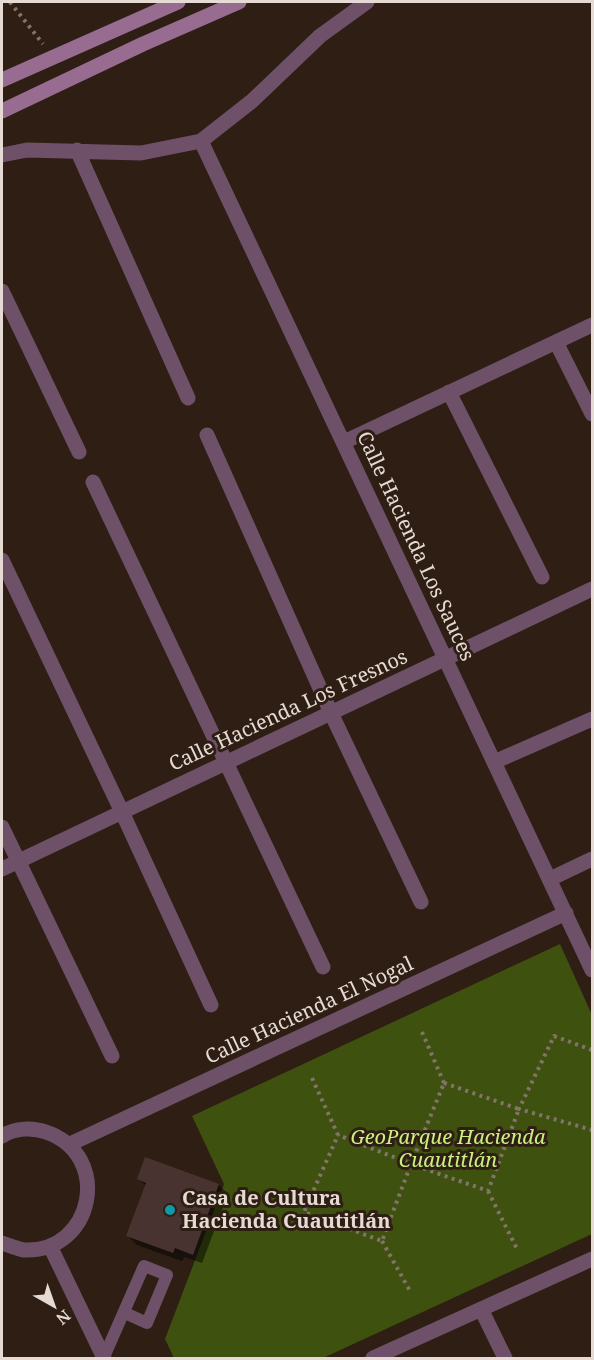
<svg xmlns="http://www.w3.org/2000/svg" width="594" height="1360" font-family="'Noto Serif',serif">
	<rect width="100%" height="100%" fill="#2e1e13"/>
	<!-- green -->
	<path fill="#3e510f" d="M 560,944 L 592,1015 L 592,1234 L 323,1358 L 174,1358 L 165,1339 L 224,1184 L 192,1116 Z"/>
	<!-- shadow -->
	<path fill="#0007" d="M 139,1179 L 219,1185 L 228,1194 L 202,1263 L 184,1257 L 182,1261 L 137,1245 L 128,1236 L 146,1186 Z"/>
	<!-- building -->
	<path fill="#493330" d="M 145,1157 L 219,1184 L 193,1255 L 175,1248 L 173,1253 L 126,1236 L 146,1183 L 137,1179 Z"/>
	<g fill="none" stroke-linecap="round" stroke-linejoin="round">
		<!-- path -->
		<path stroke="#82746b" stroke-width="4" stroke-dasharray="3 4.5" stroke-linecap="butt" d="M 10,2 L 43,44
			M 422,1032 L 444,1083
			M 592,1050 L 554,1036 L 519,1109 L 592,1130
			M 312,1078 L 338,1135 L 304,1212 L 382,1241 L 411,1164 L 338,1135
			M 444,1083 L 519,1109 L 488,1191 L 411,1164 Z
			M 488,1191 L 517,1249
			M 382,1241 L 410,1291"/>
		<!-- service -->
		<path stroke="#6e5169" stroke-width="12" d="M 104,1357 L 144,1266 L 167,1275 L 147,1323 L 125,1313"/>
		<!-- minor -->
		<path stroke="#6e5169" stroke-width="15" d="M 201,141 L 592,970
			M 77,150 L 188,398
			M 2,155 L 27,150 L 141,153 L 201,141 L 252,101 L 320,36 L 367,2
			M 2,291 L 79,452
			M 556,342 L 592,414
			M 449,392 L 542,577
			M 207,435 L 331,713 L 421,902
			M 344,442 L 592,325
			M 93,482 L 323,967
			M 2,560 L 122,812 L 211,1005
			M 494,762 L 592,719
			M 2,827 L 112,1056
			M 2,869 L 592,589
			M 550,879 L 592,859
			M 2,1136 C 15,1128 32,1127 46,1132 C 113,1155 94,1253 24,1250 C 17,1249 8,1245 2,1243
			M 70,1144 L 566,913
			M 50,1246 L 104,1358
			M 482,1311 L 505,1358
			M 373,1358 L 592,1259"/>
		<!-- secondary -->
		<path stroke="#986b91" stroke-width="15" d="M 2,80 L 178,2
			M 2,111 L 143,44 L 239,2"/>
	</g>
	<!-- markers -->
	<circle fill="#0f9aa8" stroke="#2e1e13" stroke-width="2" cx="170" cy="1210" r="6"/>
	<g text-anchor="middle" stroke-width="6" stroke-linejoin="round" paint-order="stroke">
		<!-- street labels -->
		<g font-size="20" fill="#e6dbd4" stroke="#2e1e13">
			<text transform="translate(416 546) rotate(65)" y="7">Calle Hacienda Los Sauces</text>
			<text transform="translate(288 710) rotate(-25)" y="7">Calle Hacienda Los Fresnos</text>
			<text transform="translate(309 1010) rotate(-25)" y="7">Calle Hacienda El Nogal</text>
		</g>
		<!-- park labels -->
		<g font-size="20" font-style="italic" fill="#caf180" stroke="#2e1e13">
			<text x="448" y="1144">GeoParque Hacienda<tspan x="448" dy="23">Cuautitlán</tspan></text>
		</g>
		<!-- poi labels -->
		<g font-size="20" font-weight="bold" fill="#e6dbd4" stroke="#2e1e13" text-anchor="start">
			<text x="182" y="1205">Casa de Cultura<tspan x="182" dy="23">Hacienda Cuautitlán</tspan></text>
		</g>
	</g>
	<!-- border -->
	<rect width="594" height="1360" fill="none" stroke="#e6dbd4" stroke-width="6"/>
	<!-- north arrow -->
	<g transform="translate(54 1306) rotate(140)" stroke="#2e1e13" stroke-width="4.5" paint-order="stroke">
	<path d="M0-4.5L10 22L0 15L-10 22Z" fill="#e6dbd4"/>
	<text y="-9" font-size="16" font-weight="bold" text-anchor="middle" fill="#e6dbd4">N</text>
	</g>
</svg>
